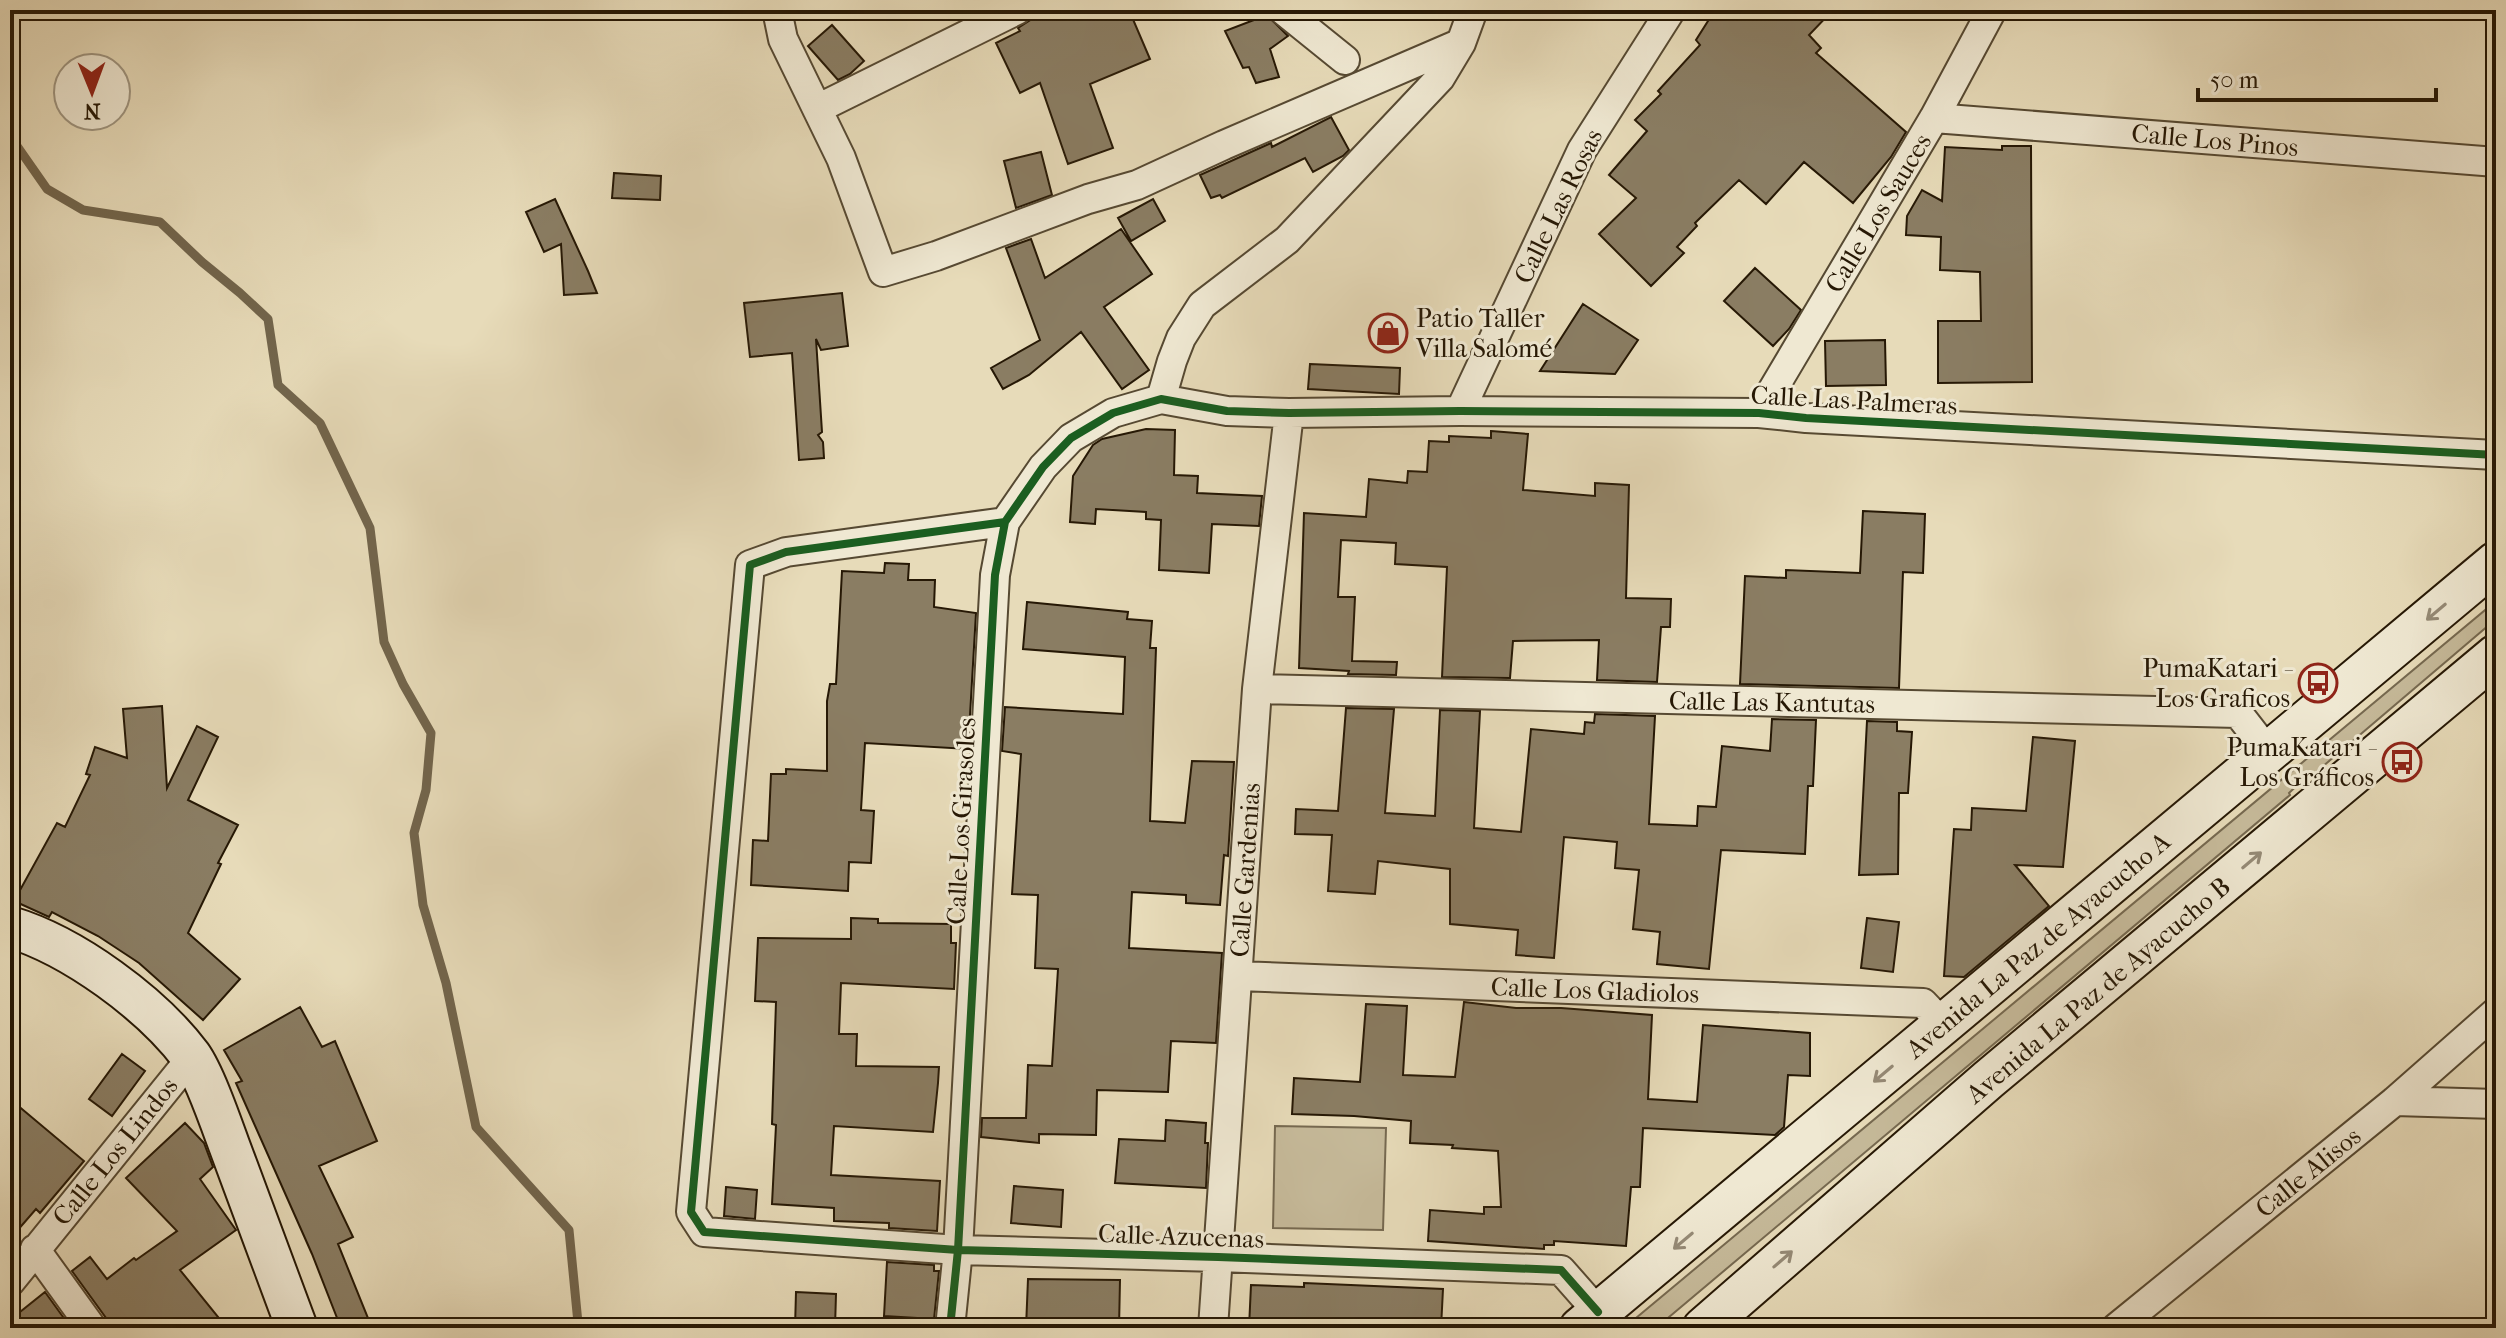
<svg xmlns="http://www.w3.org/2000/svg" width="2506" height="1338" font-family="'IM FELL French Canon',serif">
	<rect width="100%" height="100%" fill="#e7dbb9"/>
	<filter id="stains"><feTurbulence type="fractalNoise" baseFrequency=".0025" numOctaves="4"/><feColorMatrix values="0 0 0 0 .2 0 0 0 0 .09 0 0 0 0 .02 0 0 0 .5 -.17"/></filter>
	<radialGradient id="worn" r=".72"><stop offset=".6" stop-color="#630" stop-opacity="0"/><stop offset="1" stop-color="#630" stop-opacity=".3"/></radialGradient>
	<!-- green -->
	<path fill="#c6ba9a" stroke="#766950" stroke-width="2" d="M 2496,601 L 2496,619 L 2308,779 L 2306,777 L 2289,793 L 2290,795 L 1656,1328 L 1624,1328 Z
		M 1275,1126 L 1386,1128 L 1383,1230 L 1273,1228 Z"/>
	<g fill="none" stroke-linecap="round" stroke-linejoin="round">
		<!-- stream -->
		<path stroke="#72654c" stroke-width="9" d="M 10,136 L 47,189 L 83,210 L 160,222 L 202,262 L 240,293 L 268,319 L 278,385 L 320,423 L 370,528 L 384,642 L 403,684 L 431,733 L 426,790 L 414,833 L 423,905 L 446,983 L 476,1127 L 569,1230 L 578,1323 L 583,1328"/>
	</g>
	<!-- building -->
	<path fill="#8a7d63" stroke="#261805" stroke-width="2" d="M 1051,10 L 1129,10 L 1150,59 L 1090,84 L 1113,148 L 1068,164 L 1040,83 L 1020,93 L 996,43 L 1020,31 L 1018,28 L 1032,19 Z
		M 1715,10 L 1833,10 L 1809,35 L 1821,48 L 1816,53 L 1906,132 L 1891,157 L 1853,203 L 1804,162 L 1766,204 L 1739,180 L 1695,223 L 1697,226 L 1677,247 L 1684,253 L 1651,286 L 1599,234 L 1636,198 L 1609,175 L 1647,131 L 1635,120 L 1661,94 L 1658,91 L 1700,45 L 1696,40 Z
		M 1267,15 L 1288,36 L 1270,49 L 1279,77 L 1256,83 L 1249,67 L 1243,68 L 1225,31 Z
		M 832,25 L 864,61 L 850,74 L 838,80 L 808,46 Z
		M 1331,117 L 1349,150 L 1343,156 L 1313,172 L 1305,158 L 1222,198 L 1220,195 L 1211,198 L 1200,175 L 1271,143 L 1272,147 Z
		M 2002,146 L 2031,146 L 2032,382 L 1938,383 L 1938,321 L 1981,321 L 1980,272 L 1940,270 L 1941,237 L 1906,235 L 1907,216 L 1922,190 L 1942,201 L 1945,147 L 2002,150 Z
		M 1041,152 L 1052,195 L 1016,208 L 1004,161 Z
		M 614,173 L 661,176 L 660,200 L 612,198 Z
		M 555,199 L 588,271 L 597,293 L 564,295 L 561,244 L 544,252 L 526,212 Z
		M 1153,199 L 1165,221 L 1131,241 L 1118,218 Z
		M 1121,229 L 1152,274 L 1104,307 L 1149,370 L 1122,389 L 1081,332 L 1029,375 L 1003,389 L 991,368 L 1040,340 L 1006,248 L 1031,239 L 1045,278 Z
		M 1755,268 L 1801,310 L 1789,329 L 1773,346 L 1724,301 Z
		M 842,293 L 848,346 L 821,350 L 816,339 L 822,432 L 818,435 L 823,442 L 824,458 L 799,460 L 792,353 L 750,357 L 744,303 Z
		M 1583,304 L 1638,340 L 1615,374 L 1540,371 Z
		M 1885,340 L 1886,385 L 1826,386 L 1825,341 Z
		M 1310,364 L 1400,368 L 1399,394 L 1308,389 Z
		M 1146,429 L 1175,430 L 1174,475 L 1198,476 L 1197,493 L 1262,496 L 1259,526 L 1212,524 L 1209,573 L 1159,570 L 1161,520 L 1146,519 L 1146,512 L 1096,509 L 1095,524 L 1070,522 L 1073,476 L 1093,445 L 1102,439 Z
		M 1491,431 L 1528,434 L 1523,490 L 1595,496 L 1595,483 L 1629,485 L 1626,598 L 1671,599 L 1670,627 L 1661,627 L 1657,682 L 1597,680 L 1599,640 L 1513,641 L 1510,678 L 1442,677 L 1447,567 L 1395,564 L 1396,543 L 1341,540 L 1338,597 L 1355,597 L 1352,661 L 1397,662 L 1396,675 L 1348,674 L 1349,671 L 1299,668 L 1304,513 L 1366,517 L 1369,479 L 1407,483 L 1408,471 L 1427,472 L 1429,441 L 1449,442 L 1449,436 L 1491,438 Z
		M 1863,511 L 1925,514 L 1923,573 L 1903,572 L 1899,688 L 1740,684 L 1745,576 L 1786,578 L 1786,570 L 1860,573 Z
		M 885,563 L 909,564 L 908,580 L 935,580 L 934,607 L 976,613 L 968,749 L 865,743 L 861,810 L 874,811 L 871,863 L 849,862 L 848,891 L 751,885 L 753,840 L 768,841 L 771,774 L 786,774 L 786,769 L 827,771 L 827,701 L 830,684 L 836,684 L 842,571 L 884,573 Z
		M 1027,602 L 1128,612 L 1127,619 L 1152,621 L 1150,648 L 1156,648 L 1150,821 L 1185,823 L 1192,761 L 1234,762 L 1228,856 L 1224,855 L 1220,905 L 1186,903 L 1186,895 L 1132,892 L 1129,948 L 1222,953 L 1216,1043 L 1171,1041 L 1168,1092 L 1097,1090 L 1096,1135 L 1039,1134 L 1039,1143 L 981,1137 L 982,1118 L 1026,1118 L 1028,1065 L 1052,1066 L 1058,969 L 1035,968 L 1038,895 L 1012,894 L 1021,754 L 1002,751 L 1005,707 L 1123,714 L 1125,657 L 1023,649 Z
		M 162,706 L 167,788 L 197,726 L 218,737 L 188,800 L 238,825 L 218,863 L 221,864 L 188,933 L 240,979 L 203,1020 L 139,963 L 98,936 L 52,912 L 49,917 L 14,901 L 57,823 L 65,827 L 90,775 L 86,774 L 95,747 L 127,758 L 123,709 Z
		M 1346,708 L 1394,709 L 1385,813 L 1435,816 L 1440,710 L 1480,711 L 1474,828 L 1521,832 L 1531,729 L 1584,734 L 1585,722 L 1594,723 L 1595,714 L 1655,716 L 1649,824 L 1697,826 L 1698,806 L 1716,807 L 1722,746 L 1770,751 L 1772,719 L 1816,720 L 1813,786 L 1808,786 L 1805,854 L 1721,850 L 1709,969 L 1657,964 L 1660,932 L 1633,929 L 1639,870 L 1615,868 L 1617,842 L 1564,837 L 1554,958 L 1516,955 L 1518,930 L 1450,924 L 1450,869 L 1378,861 L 1375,894 L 1328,891 L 1332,835 L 1295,834 L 1296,809 L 1338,811 Z
		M 1867,721 L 1897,722 L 1897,731 L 1912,732 L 1908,793 L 1899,793 L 1898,874 L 1859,875 Z
		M 2033,737 L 2075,741 L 2063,867 L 2015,865 L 2049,906 L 1964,977 L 1944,976 L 1954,829 L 1971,830 L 1972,808 L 2026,811 Z
		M 851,918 L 878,919 L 878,923 L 951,924 L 951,943 L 956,943 L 954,989 L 841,983 L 839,1034 L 857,1034 L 856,1066 L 939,1067 L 938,1083 L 933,1132 L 834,1126 L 831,1175 L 940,1181 L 937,1231 L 889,1228 L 889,1223 L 834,1221 L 834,1208 L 772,1204 L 776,1125 L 772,1124 L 776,1002 L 755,1001 L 758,938 L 851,939 Z
		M 1867,918 L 1899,922 L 1893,972 L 1861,968 Z
		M 1464,1002 L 1516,1008 L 1561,1008 L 1652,1015 L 1648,1099 L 1697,1102 L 1703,1025 L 1810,1033 L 1810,1076 L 1788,1075 L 1784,1127 L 1775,1135 L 1643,1128 L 1640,1187 L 1631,1187 L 1626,1246 L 1554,1241 L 1554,1245 L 1544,1245 L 1544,1249 L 1428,1241 L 1430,1210 L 1484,1214 L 1484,1207 L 1501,1207 L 1498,1151 L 1452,1148 L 1453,1145 L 1410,1143 L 1411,1121 L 1354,1116 L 1292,1114 L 1294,1078 L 1360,1082 L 1366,1004 L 1407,1006 L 1403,1075 L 1455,1077 Z
		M 300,1007 L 322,1047 L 335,1041 L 377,1141 L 319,1166 L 353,1237 L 338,1244 L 372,1328 L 341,1328 L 312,1254 L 236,1083 L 242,1081 L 224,1050 Z
		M 122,1054 L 145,1071 L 112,1116 L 89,1099 Z
		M 10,1099 L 84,1161 L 40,1213 L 36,1209 L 10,1239 Z
		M 1166,1120 L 1206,1123 L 1205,1143 L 1208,1143 L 1206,1188 L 1115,1183 L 1119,1139 L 1165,1141 Z
		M 185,1123 L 204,1143 L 213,1167 L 200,1179 L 236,1230 L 180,1270 L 227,1328 L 109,1328 L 106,1318 L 72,1271 L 90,1257 L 107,1279 L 134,1258 L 136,1260 L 177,1231 L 126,1178 Z
		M 1014,1186 L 1063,1190 L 1061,1227 L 1011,1223 Z
		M 726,1187 L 757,1190 L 755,1219 L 724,1216 Z
		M 887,1262 L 934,1265 L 934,1271 L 939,1271 L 934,1319 L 884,1316 Z
		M 1028,1279 L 1120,1280 L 1119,1328 L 1026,1328 Z
		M 1304,1283 L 1443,1289 L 1441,1328 L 1249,1328 L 1251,1285 L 1304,1287 Z
		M 45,1292 L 71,1328 L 10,1328 L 10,1320 Z
		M 796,1292 L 836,1294 L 835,1328 L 795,1328 Z"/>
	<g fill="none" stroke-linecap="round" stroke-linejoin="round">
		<!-- street casing -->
		<g stroke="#564932" stroke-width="32">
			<path id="street" d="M 777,10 L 783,39 L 841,158 L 883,272 L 936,256 L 1088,199 L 1137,185 L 1224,145 L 1461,43
				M 1283,10 L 1345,60
				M 817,109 L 1017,10
				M 1934,118 L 2496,162
				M 1161,399 L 1172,361 L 1181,338 L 1202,305 L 1287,240 L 1440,78 L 1461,43 L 1473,10
				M 1460,411 L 1582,150 L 1671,10
				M 1759,413 L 1934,118 L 1992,10
				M 1005,522 L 786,552 L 750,565 L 691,1212 L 704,1232 L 958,1250 L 1218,1257 L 1561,1270 L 1598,1312
				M 1257,689 L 2238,713 L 2269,753
				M 1238,976 L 1923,1003 L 1943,1024
				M 2395,1101 L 2496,1104
				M 35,1249 L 92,1328
				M 10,1282 L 192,1057
				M 950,1328 L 958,1250 L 995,575 L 1005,522 L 1043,467 L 1071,438 L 1113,413 L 1161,399 L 1227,411 L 1289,413 L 1460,411 L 1759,413 L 1806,418 L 2496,455
				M 1213,1328 L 1257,689 L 1289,413
				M 2116,1328 L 2395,1101 L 2496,1012"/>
		</g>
		<!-- secondary casing -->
		<g stroke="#261805" stroke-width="44">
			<path id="secondary" d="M 10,927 C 73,946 151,1003 191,1056 C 204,1074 221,1123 229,1145 C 252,1206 274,1267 297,1328
				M 1580,1328 L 2496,562
				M 1703,1328 L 1989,1079 L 2496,655"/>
		</g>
		<!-- street -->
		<use href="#street" stroke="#efe8d2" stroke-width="28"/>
		<!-- secondary -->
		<use href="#secondary" stroke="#efe8d2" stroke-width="40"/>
		<!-- cycleway casing -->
		<g stroke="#efe8d2" stroke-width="13">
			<path id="cycleway" d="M 1005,522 L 786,552 L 750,565 L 691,1212 L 704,1232 L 958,1250 L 1218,1257 L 1561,1270 L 1598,1312
				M 950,1328 L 958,1250 L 995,575 L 1005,522 L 1043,467 L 1071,438 L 1113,413 L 1161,399 L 1227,411 L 1289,413 L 1460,411 L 1759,413 L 1806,418 L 2496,455"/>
		</g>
		<!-- cycleway -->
		<use href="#cycleway" stroke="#1b5e20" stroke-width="8"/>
	</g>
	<!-- one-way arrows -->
	<defs><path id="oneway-shaft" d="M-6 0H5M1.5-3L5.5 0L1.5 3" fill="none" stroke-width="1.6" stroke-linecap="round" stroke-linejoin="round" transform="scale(2)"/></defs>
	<g stroke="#958a76">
		<use href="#oneway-shaft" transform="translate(2436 612) rotate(140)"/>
		<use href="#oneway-shaft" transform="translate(2252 860) rotate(-40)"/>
		<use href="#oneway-shaft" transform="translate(1883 1074) rotate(140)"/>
		<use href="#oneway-shaft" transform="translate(1683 1241) rotate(140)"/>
		<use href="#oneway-shaft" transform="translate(1783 1259) rotate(-41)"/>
	</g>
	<!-- icons -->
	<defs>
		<g id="shop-ring" transform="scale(2)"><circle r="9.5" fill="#efe8d2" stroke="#8f2418" stroke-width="1.5"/><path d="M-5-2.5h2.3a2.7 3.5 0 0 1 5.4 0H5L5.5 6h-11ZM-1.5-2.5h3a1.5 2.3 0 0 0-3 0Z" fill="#8f2418"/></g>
		<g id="bus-ring" transform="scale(2)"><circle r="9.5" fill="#efe8d2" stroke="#8f2418" stroke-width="1.5"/><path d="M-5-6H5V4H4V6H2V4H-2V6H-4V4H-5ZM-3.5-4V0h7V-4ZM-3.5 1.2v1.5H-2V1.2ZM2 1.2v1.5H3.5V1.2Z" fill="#8f2418"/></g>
	</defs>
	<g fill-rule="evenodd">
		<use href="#shop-ring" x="1388" y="333"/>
		<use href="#bus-ring" x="2318" y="683"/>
		<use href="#bus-ring" x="2402" y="762"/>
	</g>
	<g text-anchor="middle" stroke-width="6" stroke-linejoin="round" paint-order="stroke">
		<!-- street labels -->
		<g font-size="26" fill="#261805" stroke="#efe8d2">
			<text transform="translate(2215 140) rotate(5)" y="9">Calle Los Pinos</text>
			<text transform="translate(1558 206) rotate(-64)" y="9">Calle Las Rosas</text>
			<text transform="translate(1878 213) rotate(-59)" y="9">Calle Los Sauces</text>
			<text transform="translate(1854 400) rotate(3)" y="9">Calle Las Palmeras</text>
			<text transform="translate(1772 702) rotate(1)" y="9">Calle Las Kantutas</text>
			<text transform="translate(961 821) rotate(-87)" y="9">Calle Los Girasoles</text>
			<text transform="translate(1245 870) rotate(-86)" y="9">Calle Gardenias</text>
			<text transform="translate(2038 945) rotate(-40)" y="9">Avenida La Paz de Ayacucho A</text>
			<text transform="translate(1595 990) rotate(2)" y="9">Calle Los Gladiolos</text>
			<text transform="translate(2098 990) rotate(-40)" y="9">Avenida La Paz de Ayacucho B</text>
			<text transform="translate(115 1151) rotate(-51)" y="9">Calle Los Lindos</text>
			<text transform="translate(2308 1172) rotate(-39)" y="9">Calle Alisos</text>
			<text transform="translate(1181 1236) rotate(2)" y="9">Calle Azucenas</text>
		</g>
		<!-- poi labels -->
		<g font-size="26" fill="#261805" stroke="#efe8d2" text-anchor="end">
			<text x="1416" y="327" text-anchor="start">Patio Taller<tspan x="1416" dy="30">Villa Salomé</tspan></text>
			<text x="2290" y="677">PumaKatari -<tspan x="2290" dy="30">Los Graficos</tspan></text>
			<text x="2374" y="756">PumaKatari -<tspan x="2374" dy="30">Los Gráficos</tspan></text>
		</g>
	</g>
	<!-- margin -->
	<rect width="2506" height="1338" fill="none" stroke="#e7dbb9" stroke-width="40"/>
	<rect x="12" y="12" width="2482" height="1314" fill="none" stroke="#261805" stroke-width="4"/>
	<rect x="20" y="20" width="2466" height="1298" fill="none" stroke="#261805" stroke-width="2"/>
	<!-- north arrow -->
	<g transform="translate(92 92) rotate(179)"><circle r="38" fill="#efe8d2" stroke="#9f9580" stroke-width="2"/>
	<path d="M0-6L14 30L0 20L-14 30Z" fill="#8f2418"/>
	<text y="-12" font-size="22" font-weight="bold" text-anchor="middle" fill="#261805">N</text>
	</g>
	<!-- scale -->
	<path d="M2198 88v12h238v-12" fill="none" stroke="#261805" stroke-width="4"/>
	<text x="2210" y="88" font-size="24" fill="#261805" stroke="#efe8d2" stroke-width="6" paint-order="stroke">50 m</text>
	<rect width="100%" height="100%" filter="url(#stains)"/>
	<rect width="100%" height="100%" fill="url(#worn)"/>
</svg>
